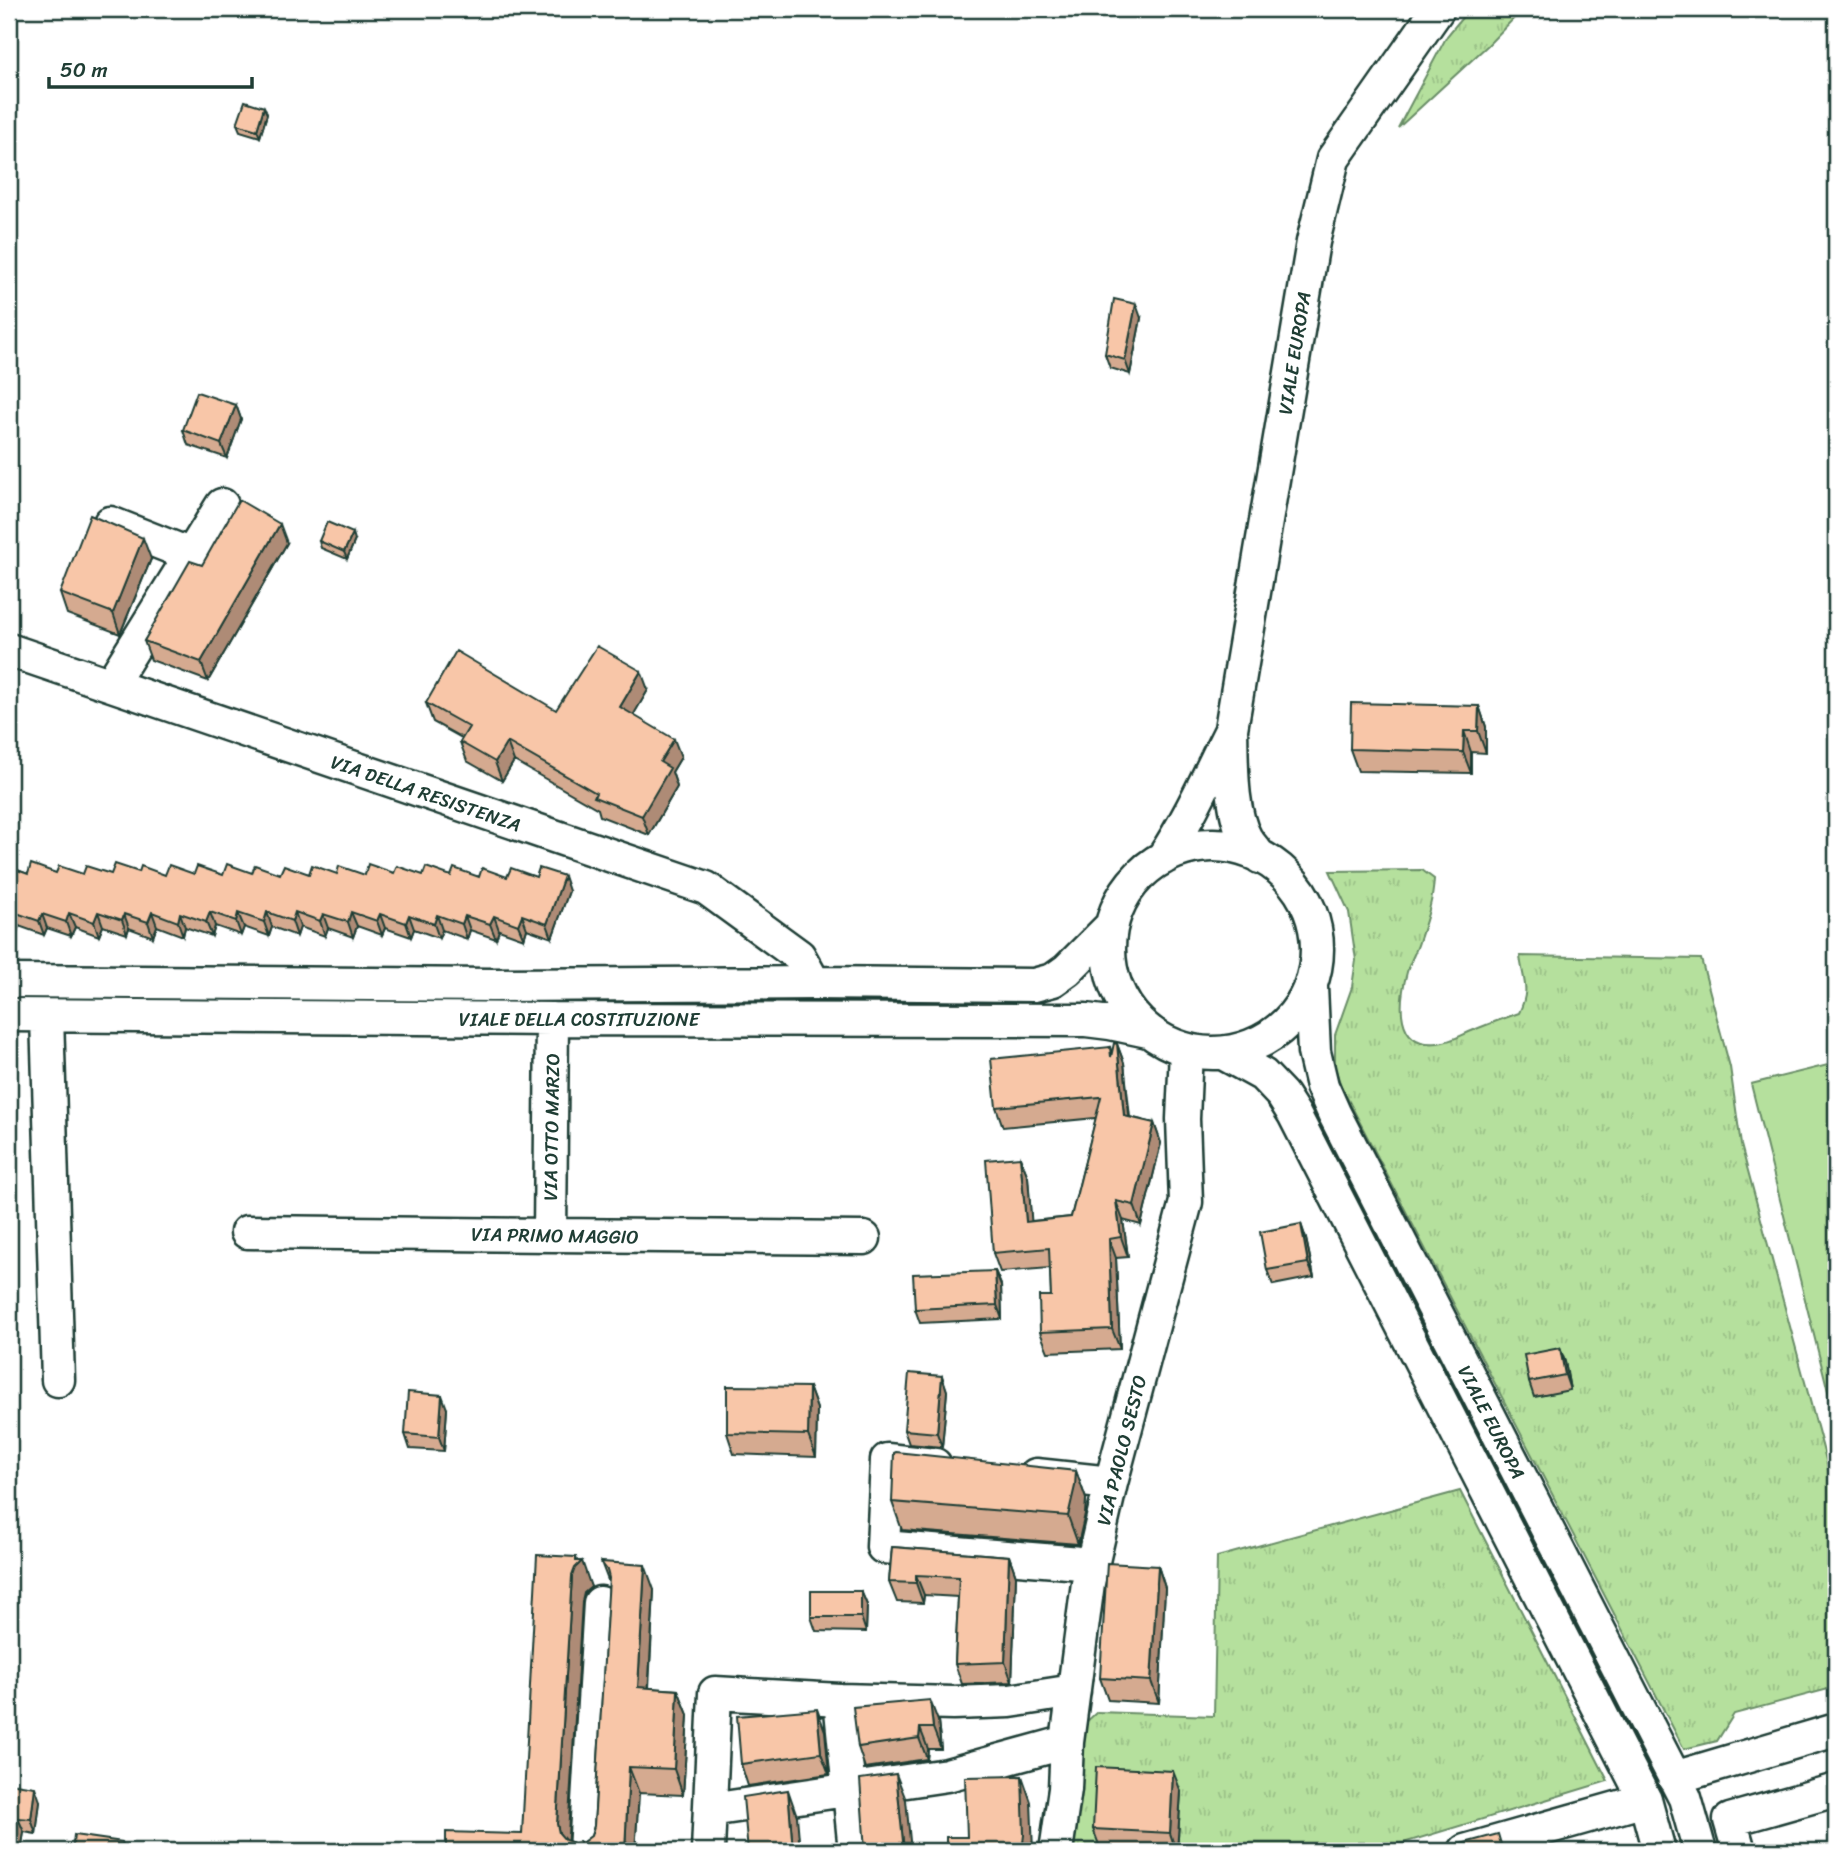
<svg xmlns="http://www.w3.org/2000/svg" width="1845" height="1860" font-family="Sriracha,sans-serif">
	<defs>
		<pattern id="grass-tufts" width="24" height="20" patternUnits="userSpaceOnUse" patternTransform="scale(1.75)"><rect width="24" height="20" fill="#b5e09d"/><path d="M3 7l-1-3M5 7V3M7 7l1-3M15 17l-1-3M17 17v-4M19 17l1-3" fill="none" stroke="#9bc188"/></pattern>
	</defs>
	<rect width="100%" height="100%" fill="#fff"/>
	<filter id="ink" filterUnits="userSpaceOnUse"><feTurbulence type="fractalNoise" baseFrequency=".0143" numOctaves="2"/><feDisplacementMap in="SourceGraphic" scale="14" xChannelSelector="R" yChannelSelector="G"/><feConvolveMatrix kernelMatrix="1 2 1 2 8 2 1 2 1" color-interpolation-filters="sRGB"/></filter>
	<g filter="url(#ink)">
		<!-- grass -->
		<path fill="url(#grass-tufts)" stroke="#6a8e68" stroke-width="2" d="M 1469,9 L 1523,9 L 1487,46 L 1398,128 L 1447,36 Z
			M 1422,870 L 1434,879 C 1433,901 1426,921 1419,942 C 1416,952 1410,961 1407,972 C 1399,1001 1394,1048 1438,1043 C 1450,1042 1458,1037 1469,1032 C 1485,1025 1502,1019 1519,1013 C 1531,988 1523,982 1520,956 L 1701,959 L 1730,1067 L 1741,1145 L 1836,1497 L 1836,1687 L 1734,1714 L 1717,1741 L 1684,1749 L 1341,1086 L 1335,1068 L 1335,1035 L 1352,987 L 1356,960 L 1349,912 L 1330,871 Z
			M 1460,1491 L 1608,1781 L 1377,1851 L 1067,1851 L 1084,1724 L 1097,1712 L 1214,1716 L 1217,1557 Z"/>
		<!-- pitch -->
		<path fill="#b5e09d" stroke="#6a8e68" stroke-width="2" d="M 1836,1063 L 1836,1423 L 1751,1084 Z"/>
		<g fill="none" stroke-linecap="round" stroke-linejoin="round">
			<!-- minor casing -->
			<g stroke="#1f3d34" stroke-width="37">
				<path id="minor" d="M 110,523 L 191,555
					M 9,650 L 706,888 L 799,956 L 814,983
					M 111,684 L 222,505
					M1109 949a104 104 0 1 1 208 0a104 104 0 1 1-208 0Z
					M 1260,857 C 1256,851 1250,845 1246,839 C 1230,811 1232,761 1231,729 L 1313,242 L 1333,159 L 1438,9
					M 1163,858 C 1189,819 1208,776 1229,734
					M 9,981 L 494,985 L 814,983 L 1034,985 L 1053,980 L 1067,970 L 1111,926
					M 1311,987 L 1314,1052 L 1322,1086 L 1334,1113 L 1685,1798 L 1700,1851
					M 9,1015 L 552,1019 L 1086,1020 L 1110,1023 L 1148,1031
					M 47,1016 L 58,1380
					M 1223,1053 L 1263,1075 L 1282,1095 L 1294,1114 L 1645,1800 L 1659,1851
					M 247,1232 L 864,1238
					M 550,1235 L 552,1019
					M 935,1465 L 887,1460 L 883,1547 L 1093,1564
					M 1036,1475 L 1111,1483
					M 840,1700 L 855,1851
					M 1674,1778 L 1836,1730
					M 710,1810 L 947,1775 L 1067,1742
					M 585,1851 L 600,1603
					M 708,1851 L 715,1693 L 840,1700 L 953,1703 L 1010,1701 L 1074,1691
					M 1056,1851 L 1065,1789 L 1067,1742 L 1088,1583 L 1111,1483 L 1186,1202 L 1183,1119 L 1186,1050
					M 1465,1851 L 1645,1800
					M 1739,1851 L 1730,1820 L 1836,1790"/>
			</g>
			<!-- minor -->
			<use href="#minor" stroke="#fff" stroke-width="32"/>
		</g>
		<!-- wall -->
		<path fill="#d5aa90" stroke="#1f3d34" stroke-width="2" d="M 264,107 L 267,114 L 260,137 L 240,131 L 237,124 Z
			M 1141,318 L 1130,374 L 1110,368 L 1105,354 Z
			M 236,405 L 241,419 L 227,458 L 188,445 L 183,430 Z
			M 355,540 L 347,559 L 321,548 L 319,541 Z
			M 287,543 L 208,681 L 151,660 L 144,641 L 202,565 Z
			M 151,559 L 120,634 L 67,614 L 60,593 Z
			M 648,690 L 633,715 L 681,757 L 672,772 L 677,787 L 649,835 L 600,816 L 598,809 L 514,761 L 502,781 L 467,761 L 460,742 L 462,738 L 433,722 L 426,703 L 556,710 Z
			M 1479,706 L 1486,727 L 1486,753 L 1471,752 L 1471,773 L 1358,771 L 1350,749 Z
			M 9,867 L 28,874 L 111,874 L 139,872 L 165,875 L 194,874 L 223,875 L 252,873 L 337,874 L 365,875 L 394,873 L 423,875 L 507,877 L 569,891 L 552,938 L 527,929 L 524,939 L 499,930 L 496,939 L 470,930 L 467,939 L 442,930 L 439,938 L 414,929 L 411,937 L 385,928 L 382,935 L 357,926 L 353,937 L 328,928 L 325,936 L 300,927 L 297,936 L 272,927 L 269,936 L 244,927 L 241,935 L 215,926 L 212,936 L 185,927 L 183,936 L 157,926 L 153,937 L 129,928 L 127,934 L 103,926 L 99,936 L 75,927 L 71,936 L 47,928 L 44,935 L 19,926 L 16,936 L 9,933 Z
			M 1117,1044 L 1124,1063 L 1130,1117 L 1154,1123 L 1161,1143 L 1141,1225 L 1123,1220 L 1128,1257 L 1116,1258 L 1120,1349 L 1048,1352 L 1040,1332 L 1051,1296 L 1050,1268 L 1000,1272 L 993,1253 L 1020,1157 L 1028,1177 L 1031,1221 L 1071,1217 L 1096,1118 L 1003,1127 L 996,1107 L 1110,1047 L 1112,1053 Z
			M 1301,1224 L 1306,1239 L 1314,1277 L 1273,1285 L 1267,1270 Z
			M 995,1271 L 1001,1285 L 1002,1319 L 920,1323 L 915,1309 Z
			M 1560,1348 L 1565,1362 L 1570,1390 L 1534,1397 L 1529,1382 Z
			M 942,1376 L 947,1391 L 942,1447 L 909,1444 L 904,1430 Z
			M 809,1387 L 817,1409 L 816,1457 L 734,1454 L 727,1433 Z
			M 447,1409 L 444,1451 L 410,1449 L 405,1434 Z
			M 1076,1471 L 1086,1499 L 1085,1514 L 1078,1544 L 902,1530 L 892,1502 Z
			M 892,1547 L 1009,1556 L 1016,1576 L 1012,1682 L 962,1684 L 955,1664 L 958,1597 L 924,1595 L 923,1603 L 897,1602 L 889,1582 Z
			M 577,1561 L 591,1587 L 584,1593 L 582,1602 L 567,1841 L 574,1843 L 583,1842 L 591,1836 L 594,1826 L 609,1583 L 601,1562 L 654,1590 L 649,1688 L 678,1690 L 688,1715 L 683,1795 L 639,1793 L 635,1851 L 446,1851 L 522,1834 Z
			M 1158,1566 L 1165,1588 L 1159,1703 L 1108,1700 L 1100,1678 Z
			M 861,1591 L 867,1605 L 866,1632 L 816,1631 L 811,1617 Z
			M 938,1721 L 941,1749 L 928,1749 L 927,1759 L 865,1768 L 858,1747 Z
			M 825,1731 L 829,1774 L 748,1786 L 741,1764 Z
			M 9,1783 L 40,1801 L 36,1834 L 24,1832 L 21,1851 L 9,1851 Z
			M 1181,1792 L 1177,1851 L 1101,1850 L 1093,1829 Z"/>
		<!-- shaded-wall -->
		<path fill="#ae8b76" stroke="#1f3d34" stroke-width="2" d="M 264,107 L 267,114 L 260,137 L 257,130 Z
			M 1136,304 L 1141,318 L 1130,374 L 1125,360 Z
			M 236,405 L 241,419 L 227,458 L 221,444 Z
			M 280,524 L 287,543 L 208,681 L 201,662 Z
			M 353,533 L 355,540 L 347,559 L 344,552 Z
			M 143,538 L 151,559 L 120,634 L 113,613 Z
			M 641,671 L 648,690 L 627,726 L 620,707 Z
			M 1479,706 L 1486,727 L 1486,753 L 1478,731 Z
			M 1464,731 L 1471,752 L 1471,773 L 1463,752 Z
			M 674,739 L 681,757 L 672,772 L 677,787 L 649,835 L 642,816 L 660,762 Z
			M 507,742 L 514,761 L 502,781 L 495,762 Z
			M 564,876 L 569,891 L 552,938 L 547,924 Z
			M 14,912 L 19,926 L 16,936 L 11,921 Z
			M 98,912 L 103,926 L 99,936 L 94,922 Z
			M 152,912 L 157,926 L 153,937 L 148,922 Z
			M 210,912 L 215,926 L 212,936 L 206,922 Z
			M 267,912 L 272,927 L 269,936 L 264,922 Z
			M 295,912 L 300,927 L 297,936 L 292,921 Z
			M 351,912 L 357,926 L 353,937 L 348,922 Z
			M 69,913 L 75,927 L 71,936 L 66,922 Z
			M 180,913 L 185,927 L 183,936 L 178,922 Z
			M 238,913 L 244,927 L 241,935 L 236,921 Z
			M 42,914 L 47,928 L 44,935 L 39,921 Z
			M 124,914 L 129,928 L 127,934 L 122,920 Z
			M 323,914 L 328,928 L 325,936 L 320,921 Z
			M 380,914 L 385,928 L 382,935 L 377,921 Z
			M 409,915 L 414,929 L 411,937 L 406,923 Z
			M 437,915 L 442,930 L 439,938 L 434,924 Z
			M 522,915 L 527,929 L 524,939 L 518,925 Z
			M 465,916 L 470,930 L 467,939 L 462,924 Z
			M 494,916 L 499,930 L 496,939 L 490,924 Z
			M 1117,1044 L 1124,1063 L 1131,1135 L 1124,1116 Z
			M 1154,1123 L 1161,1143 L 1141,1225 L 1134,1205 Z
			M 1020,1157 L 1028,1177 L 1033,1241 L 1026,1222 Z
			M 1116,1201 L 1123,1220 L 1128,1257 L 1121,1237 Z
			M 1301,1224 L 1306,1239 L 1314,1277 L 1308,1263 Z
			M 1109,1239 L 1116,1258 L 1120,1349 L 1112,1329 Z
			M 995,1271 L 1001,1285 L 1002,1319 L 997,1305 Z
			M 1560,1348 L 1565,1362 L 1570,1390 L 1565,1375 Z
			M 942,1376 L 947,1391 L 942,1447 L 937,1433 Z
			M 809,1387 L 817,1409 L 816,1457 L 808,1435 Z
			M 442,1395 L 447,1409 L 444,1451 L 439,1437 Z
			M 1076,1471 L 1086,1499 L 1085,1514 L 1078,1544 L 1068,1516 Z
			M 1009,1556 L 1016,1576 L 1012,1682 L 1005,1662 Z
			M 576,1557 L 578,1565 L 582,1561 L 591,1587 L 584,1593 L 582,1602 L 567,1851 L 559,1833 L 557,1824 L 572,1576 Z
			M 645,1565 L 654,1590 L 647,1713 L 638,1687 Z
			M 1158,1566 L 1165,1588 L 1159,1703 L 1151,1681 Z
			M 916,1575 L 924,1595 L 923,1603 L 916,1583 Z
			M 861,1591 L 867,1605 L 866,1632 L 861,1617 Z
			M 678,1690 L 688,1715 L 683,1795 L 674,1769 Z
			M 930,1700 L 938,1721 L 941,1749 L 933,1728 Z
			M 817,1709 L 825,1731 L 829,1774 L 821,1753 Z
			M 920,1728 L 928,1749 L 927,1759 L 919,1738 Z
			M 629,1767 L 639,1793 L 635,1851 L 625,1851 Z
			M 1173,1771 L 1181,1792 L 1177,1851 L 1176,1851 L 1170,1833 Z
			M 896,1774 L 906,1800 L 911,1851 L 904,1851 Z
			M 1022,1776 L 1031,1802 L 1033,1851 L 1022,1851 Z
			M 35,1787 L 40,1801 L 36,1834 L 31,1819 Z
			M 788,1790 L 797,1816 L 800,1851 L 793,1851 Z
			M 18,1818 L 24,1832 L 21,1851 L 13,1851 Z"/>
		<!-- building -->
		<path fill="#f8c6a8" stroke="#1f3d34" stroke-width="2" d="M 245,101 L 264,107 L 257,130 L 237,124 Z
			M 1114,299 L 1136,304 L 1125,360 L 1105,354 Z
			M 197,392 L 236,405 L 221,444 L 183,430 Z
			M 239,500 L 280,524 L 201,662 L 144,641 L 190,561 L 202,565 Z
			M 90,515 L 143,538 L 113,613 L 60,593 Z
			M 327,522 L 353,533 L 344,552 L 319,541 Z
			M 597,646 L 641,671 L 620,707 L 674,739 L 660,762 L 670,768 L 642,816 L 594,797 L 596,793 L 507,742 L 495,762 L 460,742 L 469,727 L 426,703 L 456,651 L 556,710 Z
			M 1351,703 L 1479,706 L 1478,731 L 1464,731 L 1463,752 L 1350,749 Z
			M 31,864 L 56,873 L 59,866 L 83,874 L 86,866 L 111,874 L 115,864 L 139,872 L 141,866 L 165,875 L 169,865 L 194,874 L 197,866 L 223,875 L 227,864 L 252,873 L 255,865 L 280,874 L 284,865 L 309,874 L 312,865 L 337,874 L 339,866 L 365,875 L 368,864 L 394,873 L 397,866 L 423,875 L 426,867 L 451,876 L 454,868 L 479,877 L 482,868 L 507,877 L 511,868 L 536,877 L 539,868 L 564,876 L 547,924 L 522,915 L 518,925 L 494,916 L 490,924 L 465,916 L 462,924 L 437,915 L 434,924 L 409,915 L 406,923 L 380,914 L 377,921 L 351,912 L 348,922 L 323,914 L 320,921 L 295,912 L 292,921 L 267,912 L 264,922 L 238,913 L 236,921 L 210,912 L 206,922 L 180,913 L 178,922 L 152,912 L 148,922 L 124,914 L 122,920 L 98,912 L 94,922 L 69,913 L 66,922 L 42,914 L 39,921 L 14,912 L 11,921 L 9,921 L 9,867 L 28,874 Z
			M 1114,1043 L 1117,1044 L 1124,1116 L 1154,1123 L 1134,1205 L 1116,1201 L 1121,1237 L 1109,1239 L 1112,1329 L 1040,1332 L 1039,1296 L 1051,1296 L 1049,1248 L 993,1253 L 986,1160 L 1020,1157 L 1026,1222 L 1071,1217 L 1101,1097 L 996,1107 L 991,1059 L 1110,1047 L 1111,1057 Z
			M 1301,1224 L 1308,1263 L 1267,1270 L 1260,1232 Z
			M 995,1271 L 997,1305 L 915,1309 L 913,1274 Z
			M 1560,1348 L 1565,1375 L 1529,1382 L 1524,1355 Z
			M 909,1373 L 942,1376 L 937,1433 L 904,1430 Z
			M 727,1386 L 809,1387 L 808,1435 L 727,1433 Z
			M 408,1392 L 442,1395 L 439,1437 L 405,1434 Z
			M 896,1452 L 1076,1471 L 1075,1486 L 1068,1516 L 892,1502 L 894,1453 Z
			M 892,1547 L 1009,1556 L 1005,1662 L 955,1664 L 959,1577 L 916,1575 L 916,1583 L 889,1582 Z
			M 537,1555 L 576,1557 L 576,1561 L 582,1561 L 575,1568 L 572,1576 L 557,1824 L 559,1833 L 565,1840 L 574,1843 L 583,1842 L 591,1836 L 594,1826 L 609,1578 L 607,1570 L 601,1562 L 645,1565 L 638,1687 L 678,1690 L 674,1769 L 629,1767 L 625,1851 L 446,1851 L 446,1832 L 522,1834 Z
			M 1107,1563 L 1158,1566 L 1151,1681 L 1100,1678 Z
			M 811,1591 L 861,1591 L 861,1617 L 811,1617 Z
			M 930,1700 L 933,1728 L 920,1728 L 919,1738 L 858,1747 L 853,1707 Z
			M 817,1709 L 821,1753 L 741,1764 L 737,1716 Z
			M 1096,1767 L 1173,1771 L 1170,1833 L 1093,1829 Z
			M 896,1774 L 904,1851 L 865,1851 L 860,1779 Z
			M 1022,1776 L 1024,1835 L 1022,1851 L 946,1851 L 946,1837 L 967,1837 L 965,1777 Z
			M 9,1783 L 35,1787 L 31,1819 L 18,1818 L 13,1851 L 9,1851 Z
			M 788,1790 L 793,1851 L 748,1851 L 743,1797 Z
			M 1498,1834 L 1503,1851 L 1435,1851 Z
			M 74,1835 L 122,1842 L 125,1851 L 72,1851 Z"/>
	</g>
	<g text-anchor="middle" stroke-width="7" stroke-linejoin="round" paint-order="stroke">
		<!-- street labels -->
		<g font-size="19" fill="#1f3d34" stroke="#fff">
			<text transform="translate(1294 353) rotate(-81)" y="7">VIALE EUROPA</text>
			<text transform="translate(426 793) rotate(19)" y="7">VIA DELLA RESISTENZA</text>
			<text x="579" y="1026">VIALE DELLA COSTITUZIONE</text>
			<text transform="translate(551 1127) rotate(-89)" y="7">VIA OTTO MARZO</text>
			<text transform="translate(555 1235) rotate(1)" y="7">VIA PRIMO MAGGIO</text>
			<text transform="translate(1492 1422) rotate(63)" y="7">VIALE EUROPA</text>
			<text transform="translate(1121 1450) rotate(-76)" y="7">VIA PAOLO SESTO</text>
		</g>
	</g>
	<!-- margin -->
	<rect width="1845" height="1860" fill="none" stroke="#fff" stroke-width="35"/>
	<rect x="18" y="18" width="1810" height="1825" fill="none" stroke="#1f3d34" stroke-width="2.5" filter="url(#ink)"/>
	<!-- scale -->
	<path d="M49 77v10h203v-10" fill="none" stroke="#1f3d34" stroke-width="3.5"/>
	<text x="60" y="77" font-size="21" fill="#1f3d34" stroke="#ffffff" stroke-width="5" paint-order="stroke">50 m</text>
</svg>
